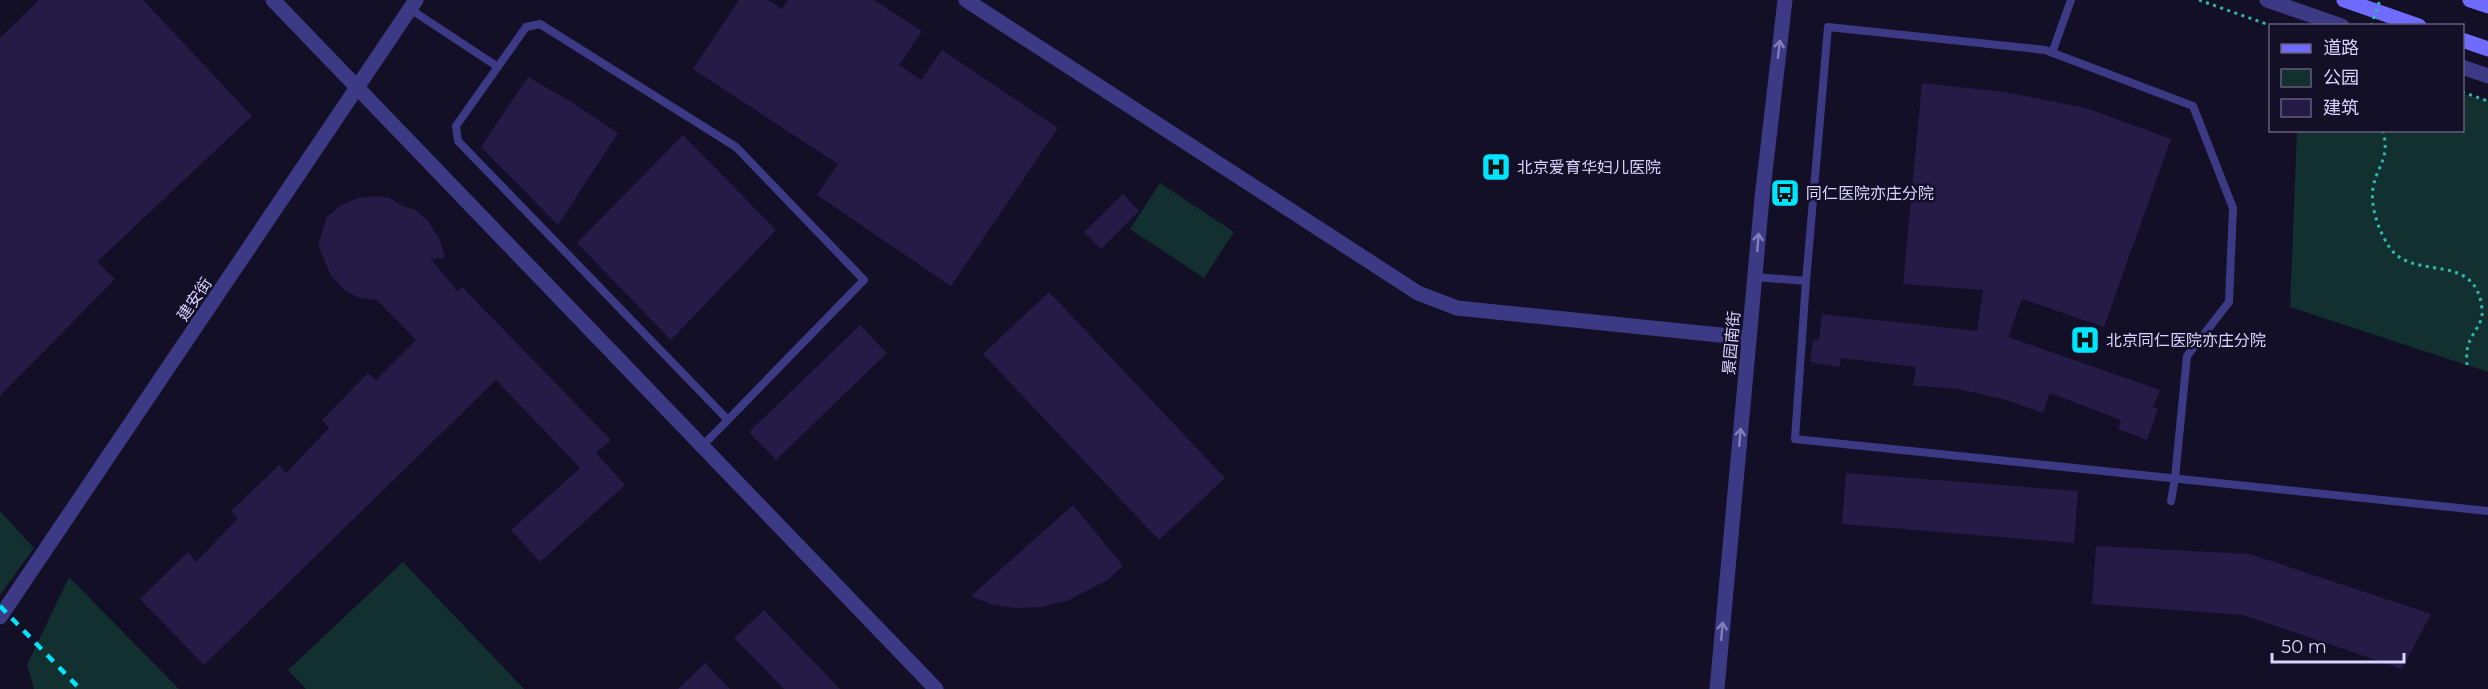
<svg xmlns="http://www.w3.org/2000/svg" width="2488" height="689" font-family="Montserrat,'Noto Sans SC',sans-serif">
	<rect width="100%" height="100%" fill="#130f26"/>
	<!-- green -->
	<path fill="#12302f" d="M 2463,94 L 2488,101 L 2488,372 L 2290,307 L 2297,131 L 2462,130 Z
		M 1160,183 L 1234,232 L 1204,278 L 1130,229 Z
		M 0,511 L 34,548 L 0,595 Z
		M 403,562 L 524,689 L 306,689 L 288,670 Z
		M 69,577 L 179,689 L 34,689 L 27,665 Z"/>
	<!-- building -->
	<path fill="#241b47" d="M 39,0 L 143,0 L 252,116 L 97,262 L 115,279 L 0,396 L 0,38 Z
		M 739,0 L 768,0 L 782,9 L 788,0 L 874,0 L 922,31 L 899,65 L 921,80 L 942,50 L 1058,128 L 951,286 L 817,195 L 838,164 L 693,69 Z
		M 528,77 L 573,103 L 618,133 L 558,225 L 481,147 Z
		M 1922,83 L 2005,92 L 2086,108 L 2171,139 L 2104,327 L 2022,299 L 2008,337 L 2160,390 L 2153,407 L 2158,409 L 2147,440 L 2118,429 L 2121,420 L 2050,393 L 2043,413 L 2003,399 L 1953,388 L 1913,386 L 1916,367 L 1841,358 L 1840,367 L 1810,362 L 1813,340 L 1819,340 L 1822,314 L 1977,331 L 1983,290 L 1903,284 Z
		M 683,135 L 776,230 L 671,340 L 577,243 Z
		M 1123,194 L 1139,211 L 1101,249 L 1084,232 Z
		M 376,196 L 390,198 L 402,206 L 416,210 L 428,221 L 440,240 L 445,258 L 431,259 L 457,291 L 462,287 L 611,440 L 596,453 L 625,485 L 540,562 L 511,530 L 580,468 L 496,380 L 204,665 L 140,599 L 188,552 L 196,562 L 238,518 L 231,511 L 279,465 L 286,473 L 329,428 L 322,420 L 368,373 L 376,380 L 416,340 L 377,300 L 359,298 L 345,290 L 331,276 L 318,245 L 327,217 L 340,206 L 358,198 Z
		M 1049,292 L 1225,478 L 1159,540 L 983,354 Z
		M 860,325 L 887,353 L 776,460 L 749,432 Z
		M 1846,473 L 2078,491 L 2074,543 L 1842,524 Z
		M 1073,505 L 1123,566 L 1109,579 L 1067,601 L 1041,607 L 1015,608 L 990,604 L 971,596 Z
		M 2096,546 L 2250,554 L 2431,614 L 2402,669 L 2243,615 L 2092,604 Z
		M 764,610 L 840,689 L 784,689 L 734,638 Z
		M 705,663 L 730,689 L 678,689 Z"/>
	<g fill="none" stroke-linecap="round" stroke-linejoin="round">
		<!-- path -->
		<path stroke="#2fb8b0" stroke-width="3" stroke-dasharray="3 4.5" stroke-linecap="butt" d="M 2199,0 L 2272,26
			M 2462,92 L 2488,101
			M 2383,130 C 2390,161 2378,162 2373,188 C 2370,207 2379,232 2390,248 C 2414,282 2476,250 2482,309 C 2484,324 2471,333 2468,346 C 2466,352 2467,359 2467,365"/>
		<!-- service -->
		<path stroke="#3d3a85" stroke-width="8" d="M 410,9 L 498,67
			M 2052,53 L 2071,0
			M 1755,277 L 1806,281 L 1795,439 L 2488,511
			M 1806,281 L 1828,27 L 2045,50 L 2193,106 L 2233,208 L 2229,302 L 2187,356 L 2175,478 L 2171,501
			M 702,446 L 721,427 L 864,280 L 736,147 L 540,24 L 526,27 L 456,126 L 458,141 L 728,420"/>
		<!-- minor -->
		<path stroke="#3d3a85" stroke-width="15" d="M 273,0 L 936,689
			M 966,0 L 1418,293 L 1457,308 L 1749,338"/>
		<!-- tertiary -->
		<path stroke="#3d3a85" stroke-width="15" d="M 2267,0 L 2342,26
			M 2462,67 L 2488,76
			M 0,617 L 416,0
			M 1717,689 L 1762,198 L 1785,0"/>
		<!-- secondary -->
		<path stroke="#6f6bff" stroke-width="15" d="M 2344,0 L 2419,26
			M 2470,0 L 2488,6
			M 2462,40 L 2488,49"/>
		<!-- rail -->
		<path stroke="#00e5ff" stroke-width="4.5" stroke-dasharray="9 8" stroke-linecap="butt" d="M 0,606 L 80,689"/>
		<!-- path-bridge -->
		<path stroke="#2fb8b0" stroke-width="3" stroke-dasharray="3 4.5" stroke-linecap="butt" d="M 2371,26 L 2380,0"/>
	</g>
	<!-- one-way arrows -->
	<defs><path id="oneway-shaft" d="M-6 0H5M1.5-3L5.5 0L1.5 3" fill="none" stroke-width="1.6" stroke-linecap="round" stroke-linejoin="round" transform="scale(1.5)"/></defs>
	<g stroke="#837fbc">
		<use href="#oneway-shaft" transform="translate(1779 49) rotate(-83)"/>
		<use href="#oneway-shaft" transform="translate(1758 242) rotate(-85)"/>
		<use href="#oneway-shaft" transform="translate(1740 437) rotate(-85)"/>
		<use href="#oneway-shaft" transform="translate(1722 631) rotate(-85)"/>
	</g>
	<!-- icons -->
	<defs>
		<g id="hospital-square" transform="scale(1.5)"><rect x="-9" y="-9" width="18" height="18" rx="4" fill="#00e5ff" stroke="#130f26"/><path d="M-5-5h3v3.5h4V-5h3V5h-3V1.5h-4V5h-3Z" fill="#111"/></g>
		<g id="bus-square" transform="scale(1.5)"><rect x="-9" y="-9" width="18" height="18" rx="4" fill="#00e5ff" stroke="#130f26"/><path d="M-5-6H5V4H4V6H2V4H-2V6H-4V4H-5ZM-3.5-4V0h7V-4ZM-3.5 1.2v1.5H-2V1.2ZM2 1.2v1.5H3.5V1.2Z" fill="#111"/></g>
	</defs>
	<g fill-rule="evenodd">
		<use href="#hospital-square" x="1496" y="167"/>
		<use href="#bus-square" x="1785" y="193"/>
		<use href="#hospital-square" x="2085" y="340"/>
	</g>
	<g text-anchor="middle" stroke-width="5" stroke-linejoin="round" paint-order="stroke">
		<!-- poi labels -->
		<g font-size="16" fill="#d9d4ff" stroke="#130f26" text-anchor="start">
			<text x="1517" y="173">北京爱育华妇儿医院</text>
			<text x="1806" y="199">同仁医院亦庄分院</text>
			<text x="2106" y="346">北京同仁医院亦庄分院</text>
		</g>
		<!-- street labels -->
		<g font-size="16" fill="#d9d4ff" stroke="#130f26">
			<text transform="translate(194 299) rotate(-56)" y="6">建安街</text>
			<text transform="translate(1731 343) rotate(-85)" y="6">景园南街</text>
		</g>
	</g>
	<!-- legend -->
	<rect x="2269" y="24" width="195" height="108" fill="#130f26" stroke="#625e7d" stroke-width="1.5"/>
	<rect x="2281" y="44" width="30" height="9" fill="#6f6bff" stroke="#625e7d" stroke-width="1.5"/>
	<text x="2323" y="54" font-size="18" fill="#d9d4ff">道路</text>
	<rect x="2281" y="69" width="30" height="18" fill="#12302f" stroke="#625e7d" stroke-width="1.5"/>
	<text x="2323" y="84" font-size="18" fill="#d9d4ff">公园</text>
	<rect x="2281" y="99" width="30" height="18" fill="#241b47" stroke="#625e7d" stroke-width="1.5"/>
	<text x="2323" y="114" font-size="18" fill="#d9d4ff">建筑</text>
	<!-- scale -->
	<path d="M2272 653v9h132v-9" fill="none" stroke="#d9d4ff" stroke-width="3"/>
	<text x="2281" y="653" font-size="18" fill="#d9d4ff" stroke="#130f26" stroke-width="4.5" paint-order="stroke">50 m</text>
</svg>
